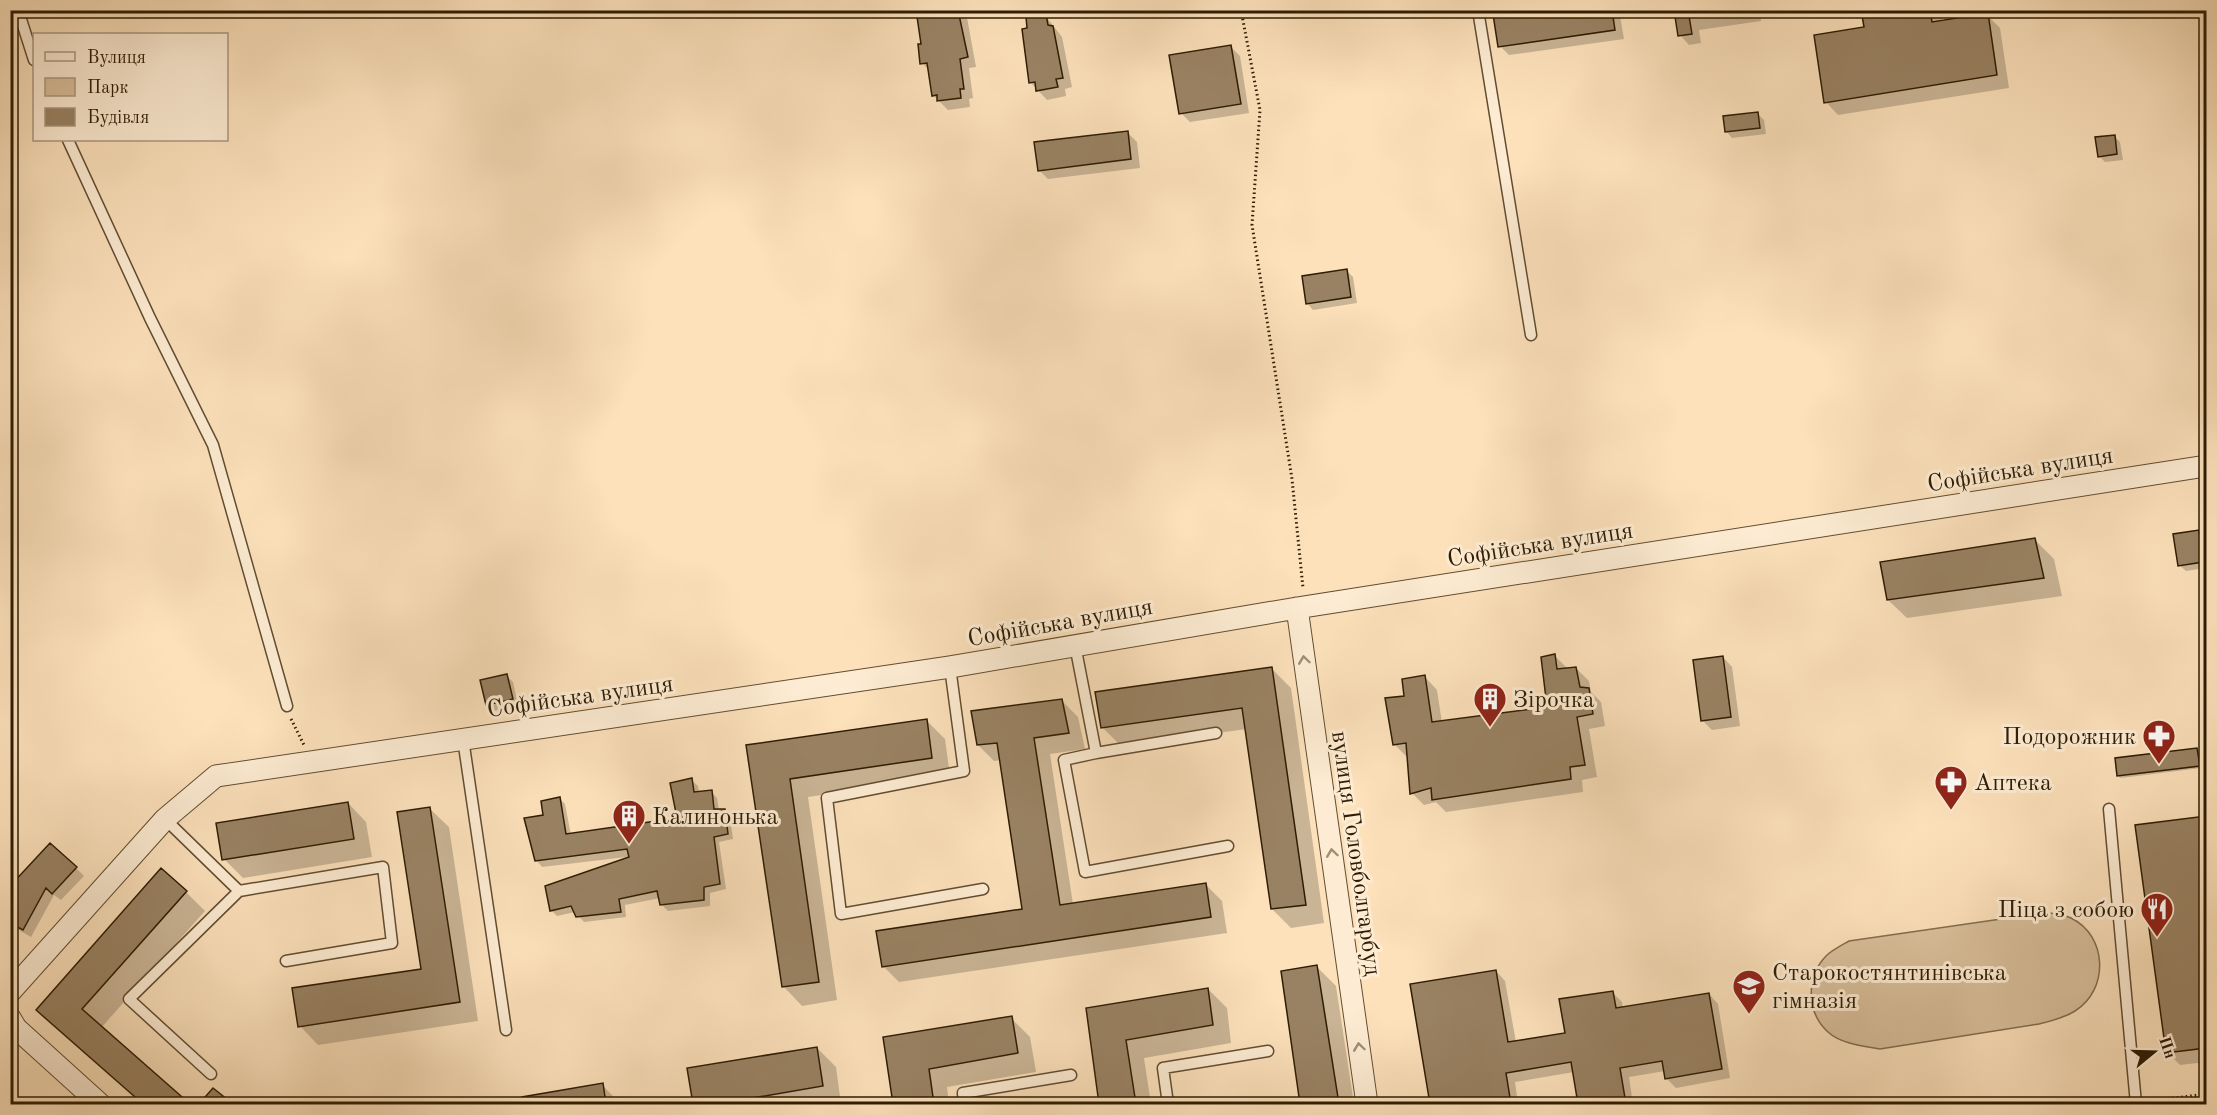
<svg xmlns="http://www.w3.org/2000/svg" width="2217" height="1115" font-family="'Old Standard TT',serif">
	<rect width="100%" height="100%" fill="#fce1bb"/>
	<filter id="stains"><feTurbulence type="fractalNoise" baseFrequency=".00333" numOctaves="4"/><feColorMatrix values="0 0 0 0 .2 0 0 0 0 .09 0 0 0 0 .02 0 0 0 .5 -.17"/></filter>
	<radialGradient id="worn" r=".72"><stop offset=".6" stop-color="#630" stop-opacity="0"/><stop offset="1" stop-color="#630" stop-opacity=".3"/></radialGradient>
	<!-- green -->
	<path fill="#d9c09c" stroke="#846e50" stroke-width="1.5" d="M 2043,913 C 2052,913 2062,914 2071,918 C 2108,936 2109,990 2075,1011 C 2064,1018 2051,1021 2039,1024 L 1880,1049 C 1863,1046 1841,1044 1828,1032 C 1806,1012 1806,977 1826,956 C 1832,950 1842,945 1849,941 Z"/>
	<!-- shadow -->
	<path fill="#0003" fill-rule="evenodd" d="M 918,10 L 966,12 L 976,67 L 969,68 L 973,98 L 969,99 L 970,107 L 948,110 L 933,95 L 930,71 L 922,63 L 923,45 Z
		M 1527,10 L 1619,10 L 1624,39 L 1509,55 L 1500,46 Z
		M 1676,10 L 1759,10 L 1761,21 L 1699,30 L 1701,43 L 1689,45 L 1680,35 Z
		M 1863,10 L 1940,10 L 1942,22 L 1987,15 L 2000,28 L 2009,88 L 1838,115 L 1826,102 L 1865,28 Z
		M 1045,15 L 1062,37 L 1072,87 L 1065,89 L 1066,96 L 1047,100 L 1030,82 L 1029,29 Z
		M 1230,46 L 1240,56 L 1249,113 L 1190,122 L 1181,113 Z
		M 1758,114 L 1764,120 L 1766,134 L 1732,138 L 1726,131 Z
		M 1127,132 L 1137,142 L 1140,168 L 1048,179 L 1039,170 Z
		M 2114,136 L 2120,142 L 2123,160 L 2105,162 L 2099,156 Z
		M 1347,271 L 1353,277 L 1357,303 L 1313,310 L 1307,303 Z
		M 2198,532 L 2204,538 L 2206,568 L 2186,571 L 2179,565 Z
		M 2035,540 L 2054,559 L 2062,596 L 1907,618 L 1888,600 Z
		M 1555,656 L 1568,669 L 1576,668 L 1589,681 L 1591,692 L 1601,702 L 1605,726 L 1589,729 L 1597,777 L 1582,780 L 1583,792 L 1446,812 L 1436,802 L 1424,805 L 1412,793 L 1407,757 L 1395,745 L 1406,697 L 1425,677 L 1437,690 L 1442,723 L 1549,709 ZM 1438,784 L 1439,787 L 1421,792 L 1421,789 Z
		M 1723,657 L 1732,667 L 1740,726 L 1712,730 L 1702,720 Z
		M 1272,669 L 1291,688 L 1324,923 L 1291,928 L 1272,909 L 1247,729 L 1121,746 L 1102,727 Z
		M 507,676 L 513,682 L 518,705 L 494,711 L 488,705 Z
		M 1061,700 L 1078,717 L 1085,749 L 1050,754 L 1073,904 L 1205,884 L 1222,901 L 1227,933 L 899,982 L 883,966 L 1024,911 L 1001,760 L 994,761 L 978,745 Z
		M 926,720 L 945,739 L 950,776 L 808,797 L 837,1000 L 802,1006 L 784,987 L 748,747 Z
		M 2197,749 L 2201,768 L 2121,778 L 2118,776 Z
		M 691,780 L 698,786 L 699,793 L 711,792 L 717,798 L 719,811 L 724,811 L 730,817 L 733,839 L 719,842 L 726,889 L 710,893 L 710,906 L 668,911 L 662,905 L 660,898 L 625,905 L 626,917 L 584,922 L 575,912 L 557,916 L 551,910 L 635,856 L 542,867 L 536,860 L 544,816 L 559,798 L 565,804 L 571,835 L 679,820 Z
		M 348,803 L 366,822 L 372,857 L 243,878 L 224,859 Z
		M 430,809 L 449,827 L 478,1021 L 318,1045 L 300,1026 L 422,970 Z
		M 2206,818 L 2206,1062 L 2180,1065 L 2167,1052 L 2137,827 Z
		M 76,868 L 84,876 L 61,900 L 54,895 L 31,937 L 10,925 L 10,883 Z
		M 186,892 L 205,911 L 101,1028 L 187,1104 L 143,1104 L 38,1010 Z
		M 1317,967 L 1336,986 L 1354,1104 L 1301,1104 L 1282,973 Z
		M 1496,971 L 1505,981 L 1516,1042 L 1566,1034 L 1612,992 L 1622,1002 L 1623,1009 L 1709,994 L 1718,1004 L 1730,1078 L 1676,1088 L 1666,1078 L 1665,1071 L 1629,1077 L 1633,1104 L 1579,1104 L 1574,1072 L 1515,1082 L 1518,1104 L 1431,1104 L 1412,985 Z
		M 1208,989 L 1227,1008 L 1231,1043 L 1144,1058 L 1151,1104 L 1100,1104 L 1088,1009 Z
		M 1011,1018 L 1030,1037 L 1036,1072 L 947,1087 L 949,1104 L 895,1104 L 885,1038 Z
		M 817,1048 L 836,1067 L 841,1104 L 694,1104 L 689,1069 Z
		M 602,1085 L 621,1104 L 483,1104 Z"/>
	<!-- building -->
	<path fill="#998263" stroke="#2e1c03" stroke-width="1.5" d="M 916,10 L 958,10 L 968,57 L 960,59 L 964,89 L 960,89 L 961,98 L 937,101 L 937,95 L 932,96 L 927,63 L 920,64 L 918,44 L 921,44 Z
		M 1517,10 L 1612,10 L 1615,30 L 1498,47 L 1493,14 Z
		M 1674,10 L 1688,10 L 1692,34 L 1678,36 Z
		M 1861,10 L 1930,10 L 1932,22 L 1988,13 L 1997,75 L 1824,103 L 1814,35 L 1864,27 Z
		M 1046,14 L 1048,25 L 1053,26 L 1063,78 L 1056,79 L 1058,87 L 1036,91 L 1035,82 L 1029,83 L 1022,29 L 1027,28 L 1026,17 Z
		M 1231,45 L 1241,104 L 1179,114 L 1169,55 Z
		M 1758,112 L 1760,128 L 1725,132 L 1723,116 Z
		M 1128,131 L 1131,159 L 1038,171 L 1034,142 Z
		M 2115,135 L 2117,154 L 2098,157 L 2095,137 Z
		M 1347,269 L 1351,297 L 1306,304 L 1302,276 Z
		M 2199,530 L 2203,562 L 2178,566 L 2173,534 Z
		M 2035,538 L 2044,578 L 1887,600 L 1880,562 Z
		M 1555,654 L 1557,669 L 1576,667 L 1580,687 L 1589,688 L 1593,714 L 1577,717 L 1585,765 L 1570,767 L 1571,779 L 1432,800 L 1431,788 L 1410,794 L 1406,743 L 1393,745 L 1385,698 L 1404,696 L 1402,679 L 1425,675 L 1432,722 L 1547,707 L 1541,657 Z
		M 1723,656 L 1731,717 L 1701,721 L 1693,660 Z
		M 1272,667 L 1306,905 L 1271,909 L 1242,708 L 1101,728 L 1095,692 Z
		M 507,674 L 513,699 L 486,705 L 480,680 Z
		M 1062,699 L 1069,733 L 1034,738 L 1060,905 L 1206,883 L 1211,917 L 882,967 L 876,931 L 1022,909 L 997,743 L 977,745 L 971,711 Z
		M 927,719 L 932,758 L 790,779 L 819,982 L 782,987 L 746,745 Z
		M 2197,748 L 2200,766 L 2117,776 L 2115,758 Z
		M 692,778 L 694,792 L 712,790 L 714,809 L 725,809 L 728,834 L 714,837 L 720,884 L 704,887 L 704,900 L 660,905 L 657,891 L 619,899 L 621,912 L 576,917 L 571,906 L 550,911 L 545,886 L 629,857 L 627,849 L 535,861 L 524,818 L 543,815 L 541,801 L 560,797 L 566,834 L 677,818 L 670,783 Z
		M 348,802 L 354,839 L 222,860 L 216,823 Z
		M 430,807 L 460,1002 L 298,1027 L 292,988 L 421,969 L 397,812 Z
		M 2206,816 L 2206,1048 L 2166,1053 L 2135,825 Z
		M 50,843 L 77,867 L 52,894 L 46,888 L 23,930 L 10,923 L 10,886 Z
		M 161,868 L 187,891 L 82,1009 L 190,1104 L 143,1104 L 36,1010 Z
		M 1317,965 L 1339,1104 L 1300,1104 L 1281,971 Z
		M 1496,970 L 1508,1042 L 1565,1033 L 1559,999 L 1613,991 L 1616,1008 L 1709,993 L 1722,1069 L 1665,1079 L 1662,1061 L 1620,1068 L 1626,1104 L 1578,1104 L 1571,1062 L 1506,1073 L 1511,1104 L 1430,1104 L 1410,984 Z
		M 1208,988 L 1213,1025 L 1126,1040 L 1136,1104 L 1099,1104 L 1086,1008 Z
		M 1012,1016 L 1018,1053 L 929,1069 L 934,1104 L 893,1104 L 883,1037 Z
		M 817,1047 L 823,1086 L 735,1101 L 736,1104 L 693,1104 L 687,1068 Z
		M 603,1083 L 606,1104 L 522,1104 L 522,1097 Z
		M 213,1088 L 233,1104 L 199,1104 Z"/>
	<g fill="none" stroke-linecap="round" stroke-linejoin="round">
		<!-- service casing -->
		<g stroke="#624d31" stroke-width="13">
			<path id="service" d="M 18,10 L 34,60
				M 1478,10 L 1531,335
				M 68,140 L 150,318 L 213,445 L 287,706
				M 1075,645 L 1096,753 L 1064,760 L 1085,872 L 1228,846
				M 950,667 L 964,771 L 827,798 L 841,914 L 983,889
				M 463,739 L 506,1030
				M 1096,753 L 1216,733
				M 2109,809 L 2136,1104
				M 165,819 L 239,891 L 129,999 L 211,1074
				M 239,891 L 383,867 L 392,943 L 286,961
				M 964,1104 L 963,1093 L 1071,1075
				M 1168,1104 L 1163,1068 L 1268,1051"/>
		</g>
		<!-- minor casing -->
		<g stroke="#624d31" stroke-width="23">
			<path id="minor" d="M 1297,608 L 1367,1104
				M 10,992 L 165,819 L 216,776 L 950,667 L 1297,608 L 2206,466
				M 10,1018 L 16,1028 L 100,1104"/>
		</g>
		<!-- path -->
		<path stroke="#2e1c03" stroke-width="3" stroke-dasharray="1.5 3" stroke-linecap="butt" d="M 1241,10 L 1260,110 L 1252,225 L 1292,479 L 1303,588
			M 291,719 L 304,745
			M 2159,1100 L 2206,1094"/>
		<!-- service -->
		<use href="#service" stroke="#fdecd3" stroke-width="10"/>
		<!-- minor -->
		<use href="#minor" stroke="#fdecd3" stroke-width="21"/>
	</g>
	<!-- one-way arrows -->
	<defs><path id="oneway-chevron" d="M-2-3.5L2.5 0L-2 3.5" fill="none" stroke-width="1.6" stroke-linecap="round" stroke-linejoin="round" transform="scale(1.5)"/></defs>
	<g stroke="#a08e75">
		<use href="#oneway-chevron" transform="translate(1304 660) rotate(-98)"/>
		<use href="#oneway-chevron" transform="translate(1332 853) rotate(-98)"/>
		<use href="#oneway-chevron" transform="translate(1359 1047) rotate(-98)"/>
	</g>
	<!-- icons -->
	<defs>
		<g id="building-pin" transform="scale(1.725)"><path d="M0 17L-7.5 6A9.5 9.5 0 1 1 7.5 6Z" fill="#8f2418" stroke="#fdecd3"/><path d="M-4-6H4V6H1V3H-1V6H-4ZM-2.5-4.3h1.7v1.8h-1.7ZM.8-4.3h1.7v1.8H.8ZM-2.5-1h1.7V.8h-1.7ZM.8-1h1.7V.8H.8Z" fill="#fff"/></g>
		<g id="pharmacy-pin" transform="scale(1.725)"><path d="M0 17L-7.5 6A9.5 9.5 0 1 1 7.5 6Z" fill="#8f2418" stroke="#fdecd3"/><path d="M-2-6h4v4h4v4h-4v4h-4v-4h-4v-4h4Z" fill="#fff"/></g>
		<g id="restaurant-pin" transform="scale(1.725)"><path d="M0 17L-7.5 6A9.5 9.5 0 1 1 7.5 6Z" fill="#8f2418" stroke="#fdecd3"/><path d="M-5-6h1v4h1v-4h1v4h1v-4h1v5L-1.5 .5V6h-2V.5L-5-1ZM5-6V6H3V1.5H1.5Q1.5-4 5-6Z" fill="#fff"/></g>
		<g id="school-pin" transform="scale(1.725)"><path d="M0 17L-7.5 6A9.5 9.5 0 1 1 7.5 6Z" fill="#8f2418" stroke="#fdecd3"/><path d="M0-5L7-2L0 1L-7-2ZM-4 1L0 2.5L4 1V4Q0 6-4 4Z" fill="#fff"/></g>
	</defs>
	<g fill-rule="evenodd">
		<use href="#building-pin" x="1490" y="699"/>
		<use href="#pharmacy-pin" x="2159" y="736"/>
		<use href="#pharmacy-pin" x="1951" y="782"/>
		<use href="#building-pin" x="629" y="816"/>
		<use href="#restaurant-pin" x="2157" y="909"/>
		<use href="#school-pin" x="1749" y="986"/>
	</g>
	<g text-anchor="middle" stroke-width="6" stroke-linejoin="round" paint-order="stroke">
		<!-- street labels -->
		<g font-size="24" fill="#2e1c03" stroke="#fdecd3">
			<text transform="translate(2020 469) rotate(-9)" y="8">Софійська вулиця</text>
			<text transform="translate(1540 544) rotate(-9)" y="8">Софійська вулиця</text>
			<text transform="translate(1060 622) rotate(-10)" y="8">Софійська вулиця</text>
			<text transform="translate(580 696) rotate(-8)" y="8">Софійська вулиця</text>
			<text transform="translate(1357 853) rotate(82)" y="8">вулиця Головболгарбуд</text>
		</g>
		<!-- poi labels -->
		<g font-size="24" fill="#2e1c03" stroke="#fdecd3" text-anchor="start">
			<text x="1513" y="707">Зірочка</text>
			<text x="2136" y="744" text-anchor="end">Подорожник</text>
			<text x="1974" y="790">Аптека</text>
			<text x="652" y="824">Калинонька</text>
			<text x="2134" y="917" text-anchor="end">Піца з собою</text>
			<text x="1772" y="980">Старокостянтинівська<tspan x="1772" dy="28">гімназія</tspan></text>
		</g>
	</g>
	<!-- margin -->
	<rect width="2217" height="1115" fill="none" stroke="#fce1bb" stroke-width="36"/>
	<rect x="12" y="12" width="2193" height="1091" fill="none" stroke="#2e1c03" stroke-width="3"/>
	<rect x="18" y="18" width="2181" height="1079" fill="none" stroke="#2e1c03" stroke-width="1.5"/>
	<!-- legend -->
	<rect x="33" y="33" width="195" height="108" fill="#fdecd3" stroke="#aa9980" stroke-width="1.5"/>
	<rect x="45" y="52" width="30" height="9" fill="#fdecd3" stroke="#aa9980" stroke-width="1.5"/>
	<text x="87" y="63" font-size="18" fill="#2e1c03">Вулиця</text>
	<rect x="45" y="78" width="30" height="18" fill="#d9c09c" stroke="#aa9980" stroke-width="1.5"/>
	<text x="87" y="93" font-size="18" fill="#2e1c03">Парк</text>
	<rect x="45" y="108" width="30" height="18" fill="#998263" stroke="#aa9980" stroke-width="1.5"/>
	<text x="87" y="123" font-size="18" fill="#2e1c03">Будівля</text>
	<!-- north arrow -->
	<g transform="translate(2154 1052) rotate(71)" stroke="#fdecd3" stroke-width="4.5" paint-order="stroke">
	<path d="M0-4.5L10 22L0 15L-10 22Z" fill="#2e1c03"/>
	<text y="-9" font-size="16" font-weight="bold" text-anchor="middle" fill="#2e1c03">Пн</text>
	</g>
	<rect width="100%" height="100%" filter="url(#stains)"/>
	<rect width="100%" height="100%" fill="url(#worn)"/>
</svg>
